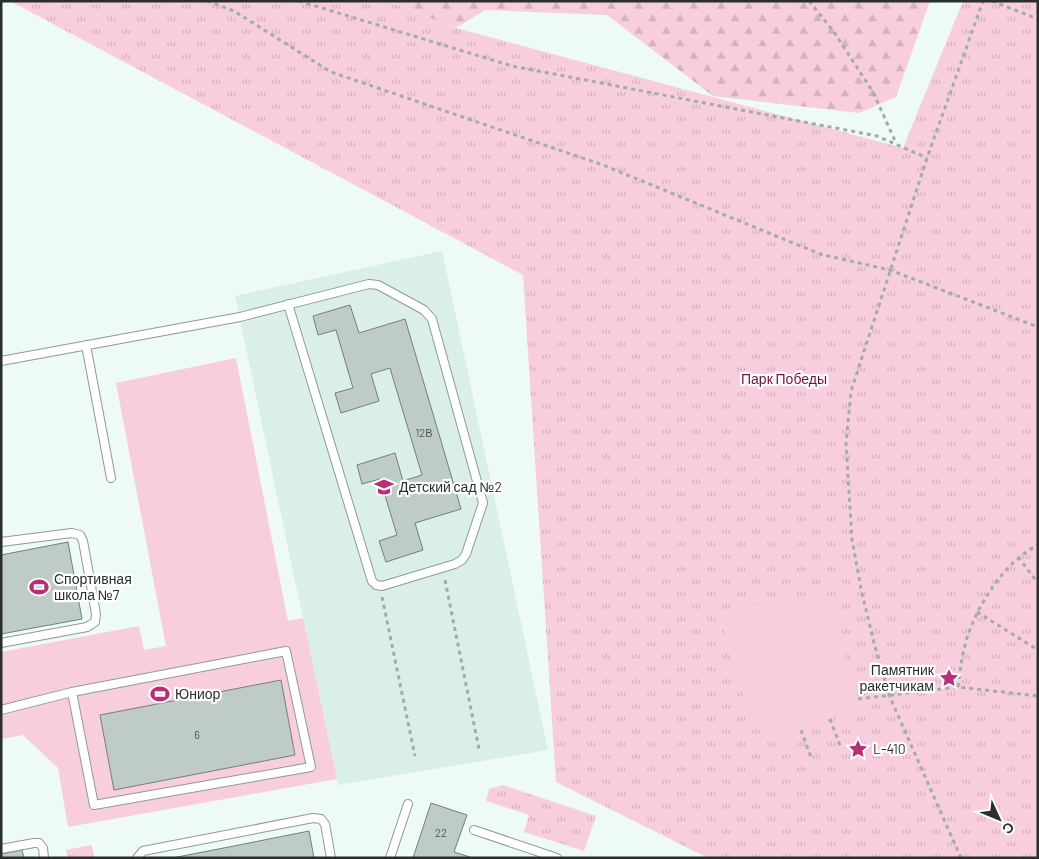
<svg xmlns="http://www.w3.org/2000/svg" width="1039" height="859" font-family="Barlow,sans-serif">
	<defs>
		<pattern id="forest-firs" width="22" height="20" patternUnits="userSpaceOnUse" patternTransform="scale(1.25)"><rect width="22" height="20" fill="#f8cede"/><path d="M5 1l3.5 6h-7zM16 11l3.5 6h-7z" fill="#d5b1bf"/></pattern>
		<pattern id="park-tufts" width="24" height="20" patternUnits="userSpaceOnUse" patternTransform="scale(1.25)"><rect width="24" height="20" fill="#f8cede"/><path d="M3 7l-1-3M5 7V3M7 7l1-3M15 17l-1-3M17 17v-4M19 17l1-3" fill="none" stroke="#d5b1bf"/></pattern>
	</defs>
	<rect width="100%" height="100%" fill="#eefaf6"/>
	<!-- built -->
	<path fill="#daefe9" d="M 442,251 L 548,750 L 338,785 L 235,296 Z"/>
	<!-- forest -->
	<path fill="url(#forest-firs)" d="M 387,1 L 930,1 L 896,97 L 859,113 L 713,96 L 607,15 L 485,10 L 456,28 Z"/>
	<!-- park -->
	<path fill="url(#park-tufts)" d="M 10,1 L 387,1 L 456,28 L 903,148 L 963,1 L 1038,1 L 1038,858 L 708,858 L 556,782 L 523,275 Z
		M 503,785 L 596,816 L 584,851 L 524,832 L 529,815 L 486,801 L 489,789 Z
		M 92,845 L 94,858 L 68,858 L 66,850 Z"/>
	<!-- pitch -->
	<path fill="#f8cede" d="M 236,358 L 288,621 L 303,618 L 337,779 L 68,827 L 58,768 L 23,735 L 1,739 L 1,652 L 139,626 L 144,650 L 166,646 L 116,383 Z
		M 828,595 L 859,706 L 830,719 L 773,739 C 761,734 757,729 751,717 L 724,633 C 727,620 732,614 743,607 Z"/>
	<!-- building -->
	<path fill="#bfcbc7" stroke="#747f7b" d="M 350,305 L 359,333 L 405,319 L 461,509 L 415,523 L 423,550 L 386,562 L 379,541 L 397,535 L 380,479 L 362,484 L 357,465 L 395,453 L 403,481 L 422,475 L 390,368 L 371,374 L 379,401 L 341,413 L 335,393 L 353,388 L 336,330 L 318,335 L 313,316 Z
		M 68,542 L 82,619 L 1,634 L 1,555 Z
		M 281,680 L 295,755 L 114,790 L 100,715 Z
		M 431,803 L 467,815 L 454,852 L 473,858 L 413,858 Z
		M 309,831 L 314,858 L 172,858 L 234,846 Z
		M 22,850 L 24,858 L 1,858 L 1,854 Z"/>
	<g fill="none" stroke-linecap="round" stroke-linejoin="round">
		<!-- service casing -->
		<g stroke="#8e9a96" stroke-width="10">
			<path id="service" d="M 86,345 L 111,478
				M 1,361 L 240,317 L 369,284 L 378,285 L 424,310 L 432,319 L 483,503 L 466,554 L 462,560 L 455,564 L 382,586 L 376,585 L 372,581 L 288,304
				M 1,542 L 72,533 L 80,535 L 83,541 L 96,614 L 95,622 L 87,627 L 1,643
				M 1,710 L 72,692 L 286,651 L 311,767 L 94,805 L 72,692
				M 474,830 L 557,858
				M 1,849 L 34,843 L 39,843 L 43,848 L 44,858
				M 137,858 L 143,851 L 313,818 L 321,819 L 325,824 L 331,858
				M 390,858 L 408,804"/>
		</g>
		<!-- path -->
		<path stroke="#a2aca9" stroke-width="3" stroke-dasharray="4 4" stroke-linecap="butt" d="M 207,1 L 234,11 L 331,72 L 603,165 L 820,254 L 890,270 L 1038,327
			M 299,1 L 512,66 L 877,136 L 927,158
			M 809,1 L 834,32 L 873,92 L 896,143
			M 992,1 L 1038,19
			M 1018,557 L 1038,583
			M 445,580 L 479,749
			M 382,597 L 415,756
			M 977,612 L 1038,650
			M 958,687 C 960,670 962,654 967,638 C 978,604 1005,561 1038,545
			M 858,699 L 958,687 L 1038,696
			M 830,719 L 841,748
			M 801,730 L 812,760
			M 961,858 L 889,695 L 874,643 L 861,589 L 852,539 L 846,443 L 851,391 L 927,158 L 983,1"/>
		<!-- service -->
		<use href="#service" stroke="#fff" stroke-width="8"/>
	</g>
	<!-- icons -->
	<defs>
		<g id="school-bare" transform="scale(1.5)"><path d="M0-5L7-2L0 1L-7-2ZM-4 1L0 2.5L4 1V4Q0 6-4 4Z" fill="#b53076" stroke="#fff" stroke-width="2.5" paint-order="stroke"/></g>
		<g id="stadium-bare" transform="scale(1.5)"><path d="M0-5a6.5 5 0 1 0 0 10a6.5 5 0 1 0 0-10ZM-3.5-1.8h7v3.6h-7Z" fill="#b53076" stroke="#fff" stroke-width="2.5" paint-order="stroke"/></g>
		<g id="sight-bare" transform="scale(1.5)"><path d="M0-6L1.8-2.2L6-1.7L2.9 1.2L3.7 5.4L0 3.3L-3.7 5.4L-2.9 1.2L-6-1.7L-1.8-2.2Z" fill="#b53076" stroke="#fff" stroke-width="2.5" paint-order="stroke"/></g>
	</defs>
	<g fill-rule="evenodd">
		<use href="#school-bare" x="384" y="487"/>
		<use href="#stadium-bare" x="39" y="587"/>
		<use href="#sight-bare" x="949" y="678"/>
		<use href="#stadium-bare" x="160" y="694"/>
		<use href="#sight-bare" x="858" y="749"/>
	</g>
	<g text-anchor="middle" stroke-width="4.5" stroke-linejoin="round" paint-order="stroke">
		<!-- number labels -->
		<g font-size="11" fill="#4f5654">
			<text x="424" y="437">12В</text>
			<text x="197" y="739">6</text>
			<text x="441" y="837">22</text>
		</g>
		<!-- park labels -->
		<g font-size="14" fill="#6f1145" stroke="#fff">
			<text x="784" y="384">Парк Победы</text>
		</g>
		<!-- poi labels -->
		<g font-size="14" fill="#2a2f2d" stroke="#fff" text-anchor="start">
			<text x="399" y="492">Детский сад №2</text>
			<text x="54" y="584">Спортивная<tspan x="54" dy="16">школа №7</tspan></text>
			<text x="934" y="675" text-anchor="end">Памятник<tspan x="934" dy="16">ракетчикам</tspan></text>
			<text x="175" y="699">Юниор</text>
			<text x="873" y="754">L-410</text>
		</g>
	</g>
	<!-- border -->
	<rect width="1039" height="859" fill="none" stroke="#2a2f2d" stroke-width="5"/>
	<!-- north arrow -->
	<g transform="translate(999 819) rotate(134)" stroke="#ffffff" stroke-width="4" paint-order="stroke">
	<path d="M0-4L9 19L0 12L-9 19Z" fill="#2a2f2d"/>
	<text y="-8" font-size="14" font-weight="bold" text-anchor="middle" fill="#2a2f2d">С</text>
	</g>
</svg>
